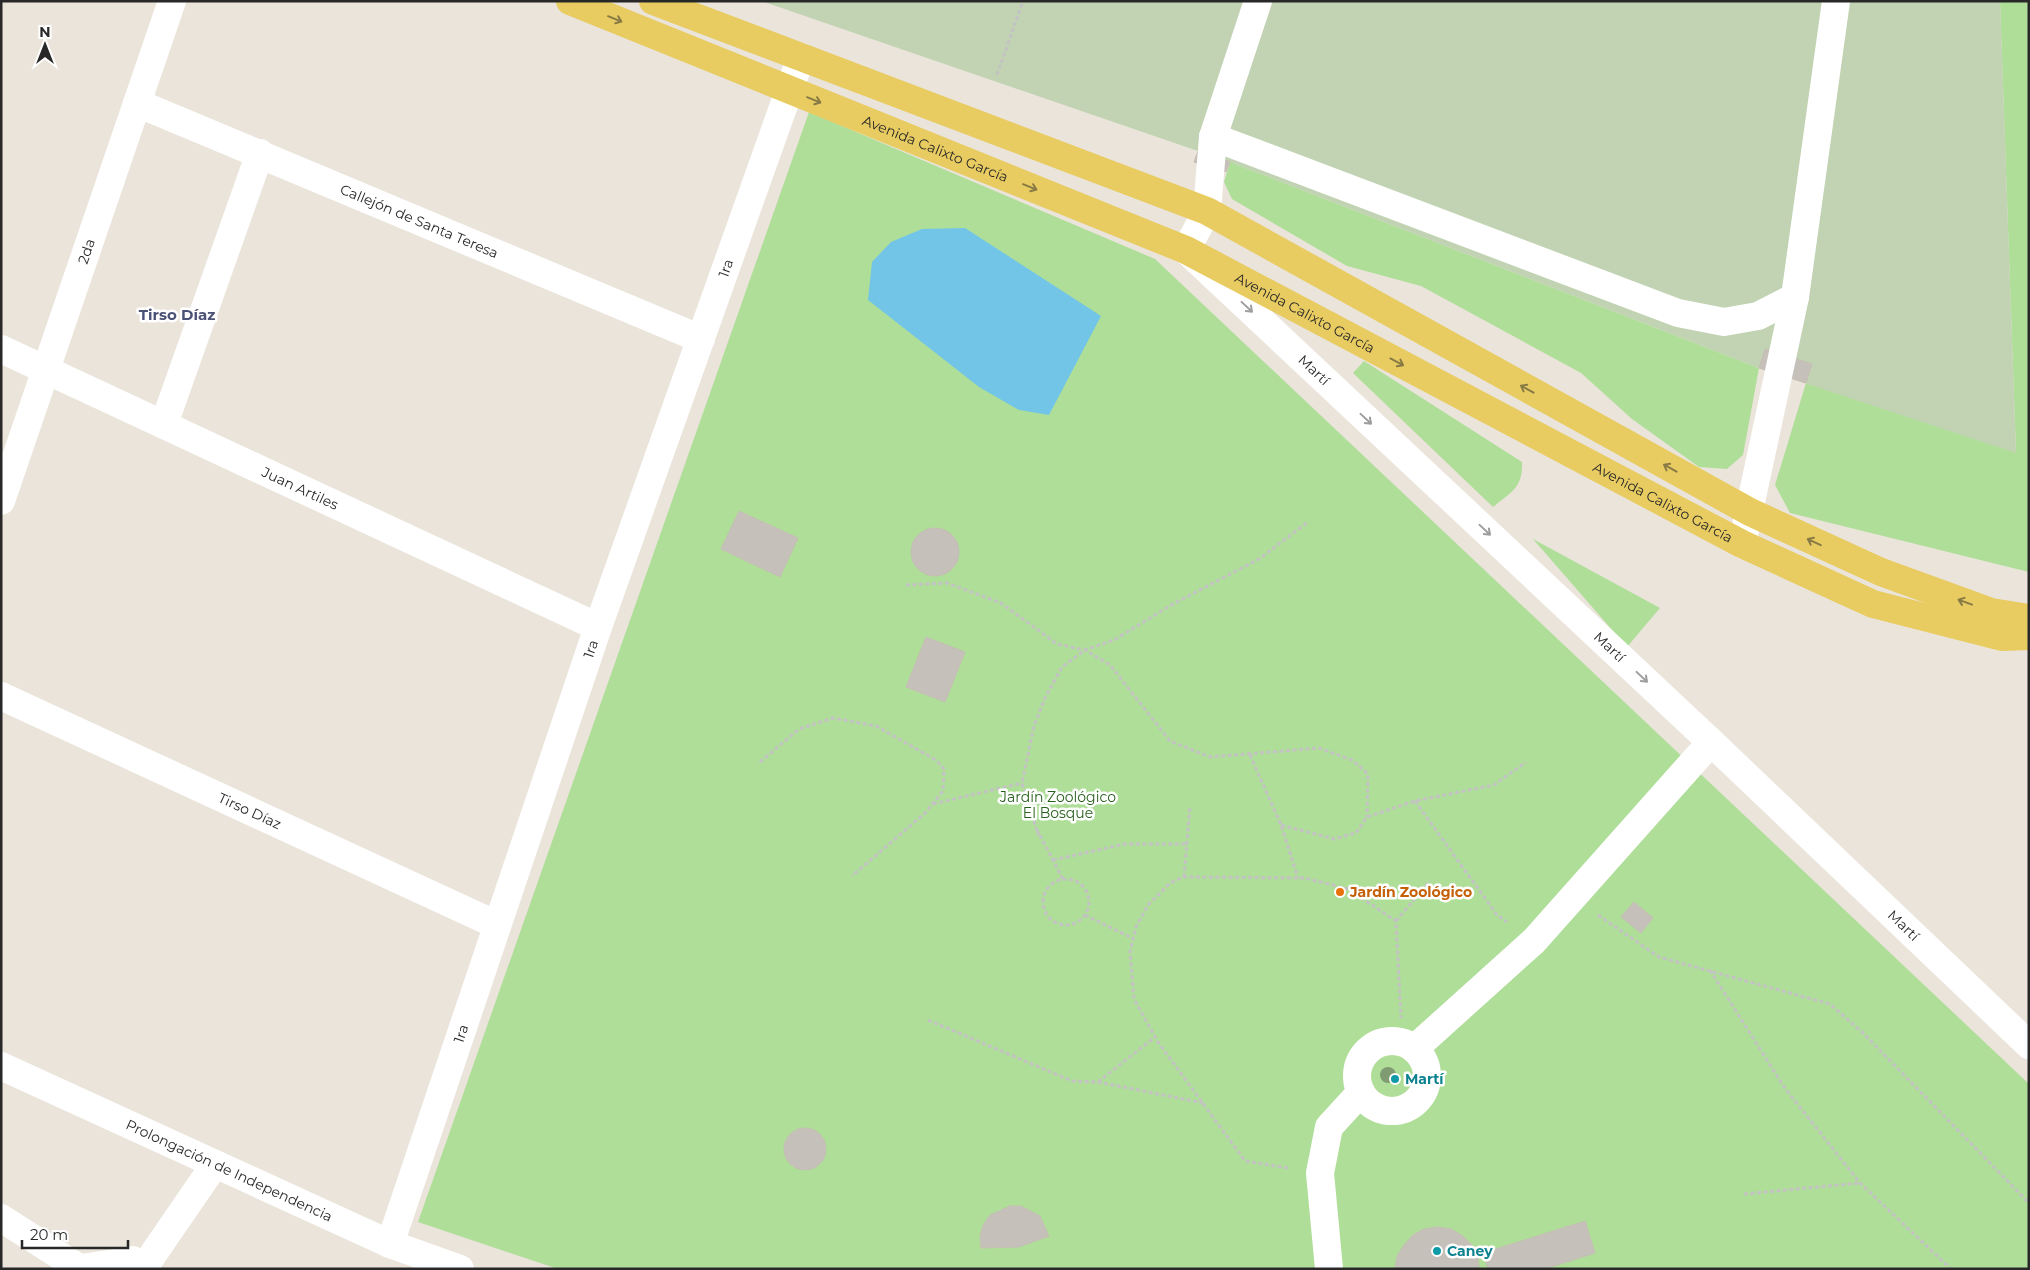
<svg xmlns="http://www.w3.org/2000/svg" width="2030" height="1270" font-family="Montserrat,sans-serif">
	<rect width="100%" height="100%" fill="#eae4da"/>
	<!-- green -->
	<path fill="#afde99" d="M 2000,1 L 2029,1 L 2029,572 L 1790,513 L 1775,485 L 1806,383 L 2016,452 Z
		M 809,112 L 1155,259 L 2029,1084 L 2029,1269 L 558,1269 L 418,1222 Z
		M 1230,162 L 1759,368 L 1743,455 L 1727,469 L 1699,467 L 1632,419 L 1581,373 L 1421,286 L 1347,266 L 1232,199 L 1224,182 Z
		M 1364,361 L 1522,462 C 1523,488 1511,492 1493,507 L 1353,373 Z
		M 1533,539 L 1660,608 L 1627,647 Z"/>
	<!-- cemetery -->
	<path fill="#c1d3b2" d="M 761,1 L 2000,1 L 2016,453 L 1759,368 L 1230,162 Z"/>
	<!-- water -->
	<path fill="#72c5e7" d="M 965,228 L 1101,316 L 1049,415 L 1019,410 L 979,387 L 868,300 L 872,262 L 891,242 L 922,229 Z"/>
	<!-- building -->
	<path fill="#c5c0ba" stroke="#c5bfb4" d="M 1198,151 L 1230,162 L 1226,172 L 1194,162 Z
		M 1765,349 L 1812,364 L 1806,383 L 1759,368 Z
		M 739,511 L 798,538 L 780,577 L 721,549 Z
		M911 552a24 24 0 1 1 48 0a24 24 0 1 1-48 0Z
		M 926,637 L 965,652 L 945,702 L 906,687 Z
		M 1634,902 L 1653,918 L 1641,933 L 1621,917 Z
		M784 1149a21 21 0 1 1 42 0a21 21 0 1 1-42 0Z
		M 1010,1206 L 1021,1206 L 1040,1216 L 1049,1236 L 1019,1247 L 981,1248 L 980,1236 L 983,1225 L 990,1215 Z
		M 1585,1221 L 1595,1253 L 1545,1269 L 1488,1269 L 1483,1253 Z
		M 1438,1227 L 1451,1229 L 1463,1236 L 1472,1245 L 1478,1258 L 1479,1269 L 1395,1269 L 1397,1256 L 1404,1245 L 1413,1235 L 1424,1229 Z"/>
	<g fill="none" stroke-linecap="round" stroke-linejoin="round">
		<!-- path -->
		<path stroke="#c3c3c3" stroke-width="3" stroke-dasharray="4 2.5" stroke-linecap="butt" d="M 997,75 L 1023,1
			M 906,585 L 947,583 L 1001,603 L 1057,644 L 1085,650 L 1110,665 L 1170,741 L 1210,757 L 1319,748 L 1352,760 L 1368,774 L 1367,817
			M 1250,755 L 1281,825 L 1298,878
			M 760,762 L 799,729 L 833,718 L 876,726 L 936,760 L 944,769 L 943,791 L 925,813 L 852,876
			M 1415,801 L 1497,915 L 1507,922
			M 933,804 L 1022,783
			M 1281,825 L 1334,839 L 1356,833 L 1367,817 L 1415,801 L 1494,785 L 1526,762
			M 1053,860 L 1125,844 L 1186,844
			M 1184,877 L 1190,806
			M1043 902a23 23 0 1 1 46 0a23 23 0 1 1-46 0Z
			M 1063,879 L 1038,832 L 1038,834 L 1022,783 L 1034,726 L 1045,698 L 1062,667 L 1085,650 L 1114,640 L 1173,604 L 1259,559 L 1308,522
			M 1085,915 L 1134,939
			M 1598,915 L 1659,957 L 1830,1004 L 1863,1033 L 2029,1203
			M 1396,921 L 1430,881
			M 1710,970 L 1784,1087 L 1860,1183 L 1951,1269
			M 928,1020 L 1072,1081 L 1098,1082 L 1203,1103
			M 1098,1082 L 1155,1037
			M 1288,1168 L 1245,1161 L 1158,1042 L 1134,999 L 1130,952 L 1136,927 L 1148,905 L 1170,883 L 1184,877 L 1305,878 L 1348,889 L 1396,921 L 1401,1018
			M 1744,1194 L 1860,1183"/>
		<!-- minor -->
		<g stroke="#fff" stroke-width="28">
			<path d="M 1258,1 L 1213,137 L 1678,313 L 1724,322 L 1758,316 L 1795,297 L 1836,1"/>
			<path id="s1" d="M 137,103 L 701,339"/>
			<path id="s2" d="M 1213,137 L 1207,211 L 1186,250 L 1711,742 L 2029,1045"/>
			<path id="s3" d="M 1,349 L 598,627"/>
			<path d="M 164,424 L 260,153"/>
			<path id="s4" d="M 1,501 L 172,1"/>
			<path d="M 1742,544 L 1795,297"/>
			<path id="s5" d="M 1,696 L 497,925"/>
			<circle cx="1392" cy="1076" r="35"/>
			<path d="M 1414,1049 L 1534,941 L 1711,742"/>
			<path id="s6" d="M 1,1066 L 390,1244 L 460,1269"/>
			<path d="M 1,1218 L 81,1269"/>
			<path id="s7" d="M 390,1244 L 598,627 L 801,57"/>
			<path d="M 82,1268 L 133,1260 L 144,1268"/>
			<path d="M 143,1269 L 215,1164"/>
			<path d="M 1329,1269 L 1320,1173 L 1329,1127 L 1361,1092"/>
		</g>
		<!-- major -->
		<g stroke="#e8cc61" stroke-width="28">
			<path id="s8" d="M 570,1 L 1186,250 L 1742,544 L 1873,604 L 2002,637 L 2029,636"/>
			<path d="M 653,1 L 1207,211 L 1750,512 L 1881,572 L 1991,612 L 2029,618"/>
		</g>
	</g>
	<!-- trees -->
	<circle fill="#809b72" cx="1388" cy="1075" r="8"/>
	<!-- one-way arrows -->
	<defs><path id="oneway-shaft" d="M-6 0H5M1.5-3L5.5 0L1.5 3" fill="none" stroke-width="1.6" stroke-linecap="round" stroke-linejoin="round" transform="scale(1.25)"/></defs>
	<g stroke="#887a44">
		<use href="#oneway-shaft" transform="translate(615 19) rotate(22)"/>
		<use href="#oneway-shaft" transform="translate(814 100) rotate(22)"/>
		<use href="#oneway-shaft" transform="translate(1030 187) rotate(22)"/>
		<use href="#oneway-shaft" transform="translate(1397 362) rotate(28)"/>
		<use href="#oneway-shaft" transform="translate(1527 389) rotate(-151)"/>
		<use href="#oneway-shaft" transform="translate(1670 468) rotate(-151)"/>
		<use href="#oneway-shaft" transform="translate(1814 542) rotate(-155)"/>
		<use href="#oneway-shaft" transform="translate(1965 602) rotate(-160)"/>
	</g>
	<g stroke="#9e9e9e">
		<use href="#oneway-shaft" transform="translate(1247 307) rotate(43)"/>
		<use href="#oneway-shaft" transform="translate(1366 419) rotate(43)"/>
		<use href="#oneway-shaft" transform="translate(1485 530) rotate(43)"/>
		<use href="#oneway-shaft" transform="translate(1642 677) rotate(43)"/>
	</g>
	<!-- markers -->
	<circle fill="#e8710a" stroke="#fff" stroke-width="2" cx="1340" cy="892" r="5"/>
	<g fill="#0f9aa8" stroke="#fff" stroke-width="2">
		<circle cx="1395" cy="1079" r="5"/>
		<circle cx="1437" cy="1251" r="5"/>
	</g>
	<g text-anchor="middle" stroke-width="5" stroke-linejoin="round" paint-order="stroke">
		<!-- street labels -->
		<g font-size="14" fill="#282828" stroke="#fff">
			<text dy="5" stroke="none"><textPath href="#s8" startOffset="394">Avenida Calixto García</textPath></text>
			<text dy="5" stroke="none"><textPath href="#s1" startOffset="306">Callejón de Santa Teresa</textPath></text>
			<text dy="5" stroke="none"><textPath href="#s4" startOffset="264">2da</textPath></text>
			<text dy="5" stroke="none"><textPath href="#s7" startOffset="1032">1ra</textPath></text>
			<text dy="5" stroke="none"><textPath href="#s8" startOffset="799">Avenida Calixto García</textPath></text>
			<text dy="5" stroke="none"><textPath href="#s2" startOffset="294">Martí</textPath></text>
			<text dy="5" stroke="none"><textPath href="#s3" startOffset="330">Juan Artiles</textPath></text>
			<text dy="5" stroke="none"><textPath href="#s8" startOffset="1204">Avenida Calixto García</textPath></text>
			<text dy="5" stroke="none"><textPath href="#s2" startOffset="699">Martí</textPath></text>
			<text dy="5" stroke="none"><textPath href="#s7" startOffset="628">1ra</textPath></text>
			<text dy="5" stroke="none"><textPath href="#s5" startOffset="274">Tirso Díaz</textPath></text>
			<text dy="5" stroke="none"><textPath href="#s2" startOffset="1104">Martí</textPath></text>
			<text dy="5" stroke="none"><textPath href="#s7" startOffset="222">1ra</textPath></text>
			<text dy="5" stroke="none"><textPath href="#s6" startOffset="251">Prolongación de Independencia</textPath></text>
		</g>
		<!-- park labels -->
		<g font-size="14" fill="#29601d" stroke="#fff">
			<text x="1058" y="802">Jardín Zoológico<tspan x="1058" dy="16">El Bosque</tspan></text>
		</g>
		<!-- food labels -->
		<g font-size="14" font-weight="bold" fill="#c56008" stroke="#fff" text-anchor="start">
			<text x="1350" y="897">Jardín Zoológico</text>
		</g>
		<!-- culture labels -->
		<g font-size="14" font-weight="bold" fill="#0d838f" stroke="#fff" text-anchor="start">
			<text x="1405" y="1084">Martí</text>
			<text x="1447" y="1256">Caney</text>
		</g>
		<!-- neighbourhood labels -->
		<g font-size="15" font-weight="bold" fill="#4b5276" stroke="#fff">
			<text x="177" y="320">Tirso Díaz</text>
		</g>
	</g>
	<!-- border -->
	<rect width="2030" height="1270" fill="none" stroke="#282828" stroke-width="5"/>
	<!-- north arrow -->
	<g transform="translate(45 45)" stroke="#ffffff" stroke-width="4" paint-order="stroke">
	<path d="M0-4L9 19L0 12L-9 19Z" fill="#282828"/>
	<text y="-8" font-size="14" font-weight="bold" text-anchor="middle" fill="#282828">N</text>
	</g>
	<!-- scale -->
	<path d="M22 1240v8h106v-8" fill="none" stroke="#282828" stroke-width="2.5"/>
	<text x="30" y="1240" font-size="15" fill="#282828" stroke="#ffffff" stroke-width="4" paint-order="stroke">20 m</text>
</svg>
